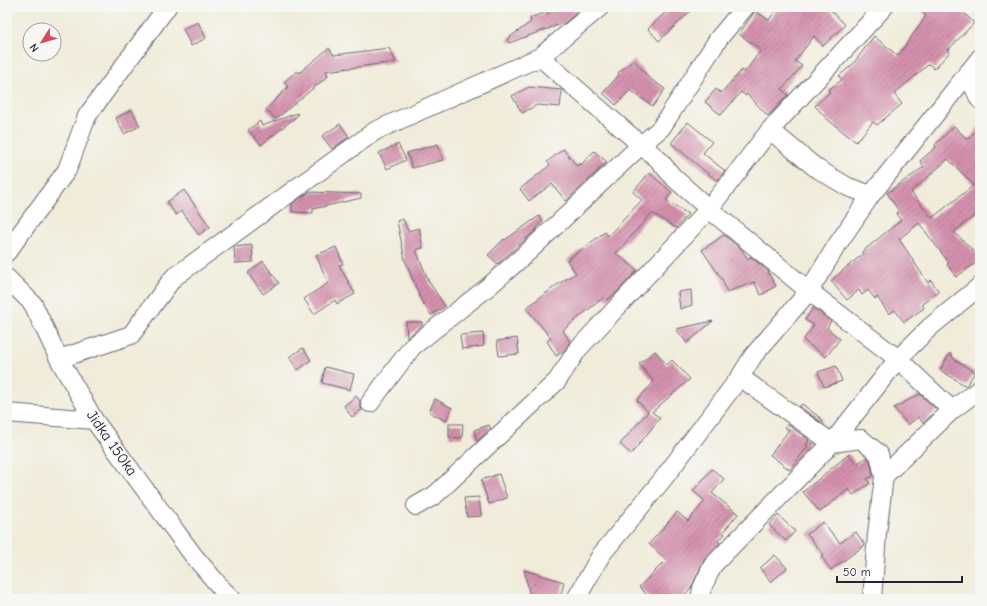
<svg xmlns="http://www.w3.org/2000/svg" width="987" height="606" font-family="'Comic Neue',sans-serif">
	<defs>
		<pattern id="building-hatch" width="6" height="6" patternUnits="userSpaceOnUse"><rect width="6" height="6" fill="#d491ad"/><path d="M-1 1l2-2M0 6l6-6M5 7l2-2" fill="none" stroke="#ac768e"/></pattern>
	</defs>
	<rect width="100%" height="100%" fill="#f6f6f2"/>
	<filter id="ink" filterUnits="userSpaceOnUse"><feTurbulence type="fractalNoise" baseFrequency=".025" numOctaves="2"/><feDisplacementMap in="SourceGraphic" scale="8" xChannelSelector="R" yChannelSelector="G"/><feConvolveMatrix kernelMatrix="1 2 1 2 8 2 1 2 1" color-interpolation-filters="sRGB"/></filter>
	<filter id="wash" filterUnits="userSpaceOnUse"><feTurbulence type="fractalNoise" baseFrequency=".012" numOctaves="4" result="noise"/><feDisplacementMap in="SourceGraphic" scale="16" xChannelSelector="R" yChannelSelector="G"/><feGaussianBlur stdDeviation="0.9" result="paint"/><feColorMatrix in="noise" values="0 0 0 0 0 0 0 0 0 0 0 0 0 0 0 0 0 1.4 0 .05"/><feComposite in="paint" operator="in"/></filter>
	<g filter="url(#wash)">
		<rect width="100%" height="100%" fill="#f1ecda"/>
		<g id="blocks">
			<!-- building -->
			<path fill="url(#building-hatch)" fill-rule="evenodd" d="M 560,7 L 584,7 L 566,22 L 509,43 L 507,39 L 531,22 L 530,18 L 546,12 L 547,14 Z
				M 671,7 L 695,7 L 659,41 L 648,29 Z
				M 778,7 L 828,7 L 845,25 L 823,46 L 814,36 L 795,61 L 802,66 L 782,89 L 788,95 L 768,116 L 747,94 L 746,96 L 741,92 L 721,115 L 705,102 L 716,89 L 721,93 L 742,70 L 745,72 L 761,50 L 739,34 L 755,11 L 769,20 Z
				M 919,7 L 958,7 L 974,23 L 948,50 L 950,52 L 934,69 L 929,64 L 894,94 L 902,104 L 877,125 L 873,122 L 856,142 L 827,119 L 815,106 L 830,92 L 828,90 L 842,80 L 839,76 L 853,64 L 874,36 L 898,56 L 926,16 Z
				M 198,22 L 206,38 L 191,46 L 183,29 Z
				M 329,48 L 334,55 L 389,48 L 396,62 L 326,71 L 328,76 L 276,119 L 266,109 L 288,87 L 284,82 L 297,71 L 299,73 Z
				M 634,60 L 649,78 L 665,89 L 653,106 L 630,90 L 616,105 L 603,93 L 619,75 L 618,73 Z
				M 529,87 L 562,90 L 560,107 L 537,105 L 522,113 L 512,96 Z
				M 132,110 L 140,126 L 124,134 L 116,118 Z
				M 297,113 L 298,115 L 261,145 L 248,130 L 260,121 L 262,126 Z
				M 688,122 L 712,142 L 703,153 L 725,171 L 717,181 L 671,143 Z
				M 340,124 L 349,137 L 332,149 L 322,136 Z
				M 980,125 L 980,211 L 954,232 L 980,257 L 980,260 L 956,277 L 947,264 L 949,263 L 919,223 L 899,239 L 928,283 L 931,280 L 939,292 L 922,304 L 924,308 L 904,322 L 895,310 L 889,314 L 877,297 L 875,299 L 868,290 L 862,295 L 859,290 L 847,300 L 831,281 L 843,270 L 863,254 L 862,252 L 901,220 L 896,214 L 899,211 L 887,193 L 924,167 L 920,161 L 936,147 L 935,145 L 954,126 L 968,140 ZM 948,159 L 974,185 L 932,218 L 911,192 Z
				M 398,144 L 406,160 L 387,169 L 379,153 Z
				M 438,144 L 443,160 L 412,168 L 407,153 Z
				M 563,149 L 577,166 L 580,163 L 581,165 L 594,151 L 607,162 L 566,201 L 552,184 L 529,201 L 520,189 L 550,165 L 547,162 Z
				M 649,173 L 672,192 L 666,200 L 688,214 L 676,228 L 652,213 L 616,253 L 637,270 L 618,291 L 607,300 L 604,297 L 563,330 L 570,342 L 564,351 L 556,356 L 547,341 L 551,338 L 526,308 L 561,282 L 576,273 L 567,260 L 605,232 L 608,236 L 642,200 L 633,192 Z
				M 184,190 L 210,227 L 199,235 L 182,211 L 176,215 L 167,202 Z
				M 309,192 L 361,194 L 361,198 L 313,209 L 313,213 L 292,212 L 292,204 Z
				M 539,216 L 543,221 L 536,229 L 537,229 L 498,264 L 488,255 L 504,239 L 505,240 Z
				M 403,219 L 408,231 L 419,228 L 423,248 L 416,250 L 429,282 L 445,306 L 431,315 L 421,300 L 405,260 L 397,221 Z
				M 724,235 L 742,250 L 748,259 L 751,257 L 769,272 L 768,272 L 776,286 L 761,295 L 754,282 L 727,292 L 722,279 L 702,250 Z
				M 252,245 L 253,262 L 235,263 L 234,247 Z
				M 336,247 L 343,264 L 339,265 L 355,294 L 337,304 L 335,300 L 314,314 L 304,299 L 328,283 L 316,255 Z
				M 263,261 L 279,283 L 263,294 L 248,273 Z
				M 691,290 L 692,305 L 680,309 L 678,292 Z
				M 813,308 L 831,321 L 827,328 L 840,339 L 826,357 L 803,340 L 814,325 L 805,320 Z
				M 713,321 L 687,343 L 676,329 Z
				M 406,322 L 422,322 L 422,325 L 407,338 Z
				M 483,333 L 484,346 L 462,349 L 460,335 Z
				M 517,338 L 519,354 L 499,356 L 497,341 Z
				M 303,348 L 311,360 L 298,370 L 289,357 Z
				M 655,351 L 667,365 L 672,360 L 690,379 L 652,412 L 660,418 L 631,454 L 620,444 L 648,412 L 637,400 L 654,382 L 639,364 Z
				M 950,353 L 955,360 L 975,372 L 966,386 L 940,370 Z
				M 836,366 L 842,381 L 824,387 L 818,372 Z
				M 325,367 L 354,374 L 350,390 L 322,383 Z
				M 920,394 L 937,410 L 923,423 L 918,417 L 908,425 L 894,408 Z
				M 356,396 L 360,401 L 360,407 L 362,409 L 352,417 L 344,406 Z
				M 435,399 L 452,408 L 446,421 L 429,412 Z
				M 802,404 L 823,420 L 822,423 L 799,407 Z
				M 449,424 L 463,424 L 462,438 L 449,437 Z
				M 787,424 L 809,440 L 806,445 L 808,446 L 790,470 L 770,455 L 789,430 L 785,427 Z
				M 489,425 L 491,429 L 477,441 L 474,430 Z
				M 849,454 L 856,464 L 867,457 L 870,460 L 873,476 L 867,479 L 870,483 L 853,495 L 849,489 L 820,512 L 803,492 Z
				M 712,469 L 724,479 L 712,493 L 738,514 L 723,532 L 725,534 L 718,540 L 720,543 L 704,560 L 691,588 L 681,599 L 651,599 L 639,587 L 666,560 L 649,544 L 677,512 L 688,521 L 705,501 L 693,491 Z
				M 499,474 L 507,498 L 489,504 L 481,480 Z
				M 479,497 L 481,516 L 467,517 L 464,498 Z
				M 778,515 L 795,531 L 786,541 L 769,525 Z
				M 823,522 L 840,543 L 856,532 L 865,545 L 831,570 L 821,556 L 824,555 L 807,534 Z
				M 775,555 L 787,568 L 771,582 L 760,568 Z
				M 524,570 L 564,582 L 560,599 L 542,598 L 531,599 Z"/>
		</g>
	</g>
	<g filter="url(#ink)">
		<use href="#blocks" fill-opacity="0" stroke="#6a6973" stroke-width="1"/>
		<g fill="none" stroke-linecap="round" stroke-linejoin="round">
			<!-- minor casing -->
			<g stroke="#6a6973" stroke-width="20">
				<path id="minor" d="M 745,7 L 719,38 L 661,128 L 641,145 L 658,159 L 673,177 L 709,209 L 809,291 L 898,359 L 952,410
					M 967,73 L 980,100
					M 770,130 L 816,168 L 848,187 L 871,195
					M 7,252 L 67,170 L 87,116 L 167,7
					M 7,278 L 33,304 L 59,359 L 94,420 L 193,555 L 222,589 L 232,599
					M 59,359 L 131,335 L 173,278 L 375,131 L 540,57 L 600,7
					M 740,377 L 832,443 L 861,439 L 879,454 L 884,476 L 877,534 L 872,599
					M 370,403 L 412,347 L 488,287 L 529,251 L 641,145 L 540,57
					M 7,413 L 94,420
					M 884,476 L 952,410 L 980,389
					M 416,506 L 435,495 L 557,381 L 578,349 L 709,209 L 770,130 L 884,7
					M 576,599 L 601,555 L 663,479 L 740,377 L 753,356 L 809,291 L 837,245 L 871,195 L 980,58
					M 700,599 L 702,588 L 713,565 L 832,443 L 898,359 L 929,328 L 980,286"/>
			</g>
			<!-- minor -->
			<use href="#minor" stroke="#fff" stroke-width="18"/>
		</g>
	</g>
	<g text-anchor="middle" stroke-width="3.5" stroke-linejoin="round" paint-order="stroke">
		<!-- street labels -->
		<g font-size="15" fill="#22223b" stroke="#f6f6f2">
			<text transform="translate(112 443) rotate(55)" y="5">Jidka 150ka</text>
		</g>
	</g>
	<!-- margin -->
	<rect width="987" height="606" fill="none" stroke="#f6f6f2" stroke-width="24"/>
	<!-- north arrow -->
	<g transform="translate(42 42) rotate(233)"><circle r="19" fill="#f6f6f2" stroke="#a1a1a9"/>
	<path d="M0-3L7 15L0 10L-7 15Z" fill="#d1495b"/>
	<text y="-6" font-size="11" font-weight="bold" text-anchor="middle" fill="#22223b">N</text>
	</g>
	<!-- scale -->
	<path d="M837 576v6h125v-6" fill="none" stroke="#22223b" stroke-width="2"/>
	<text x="843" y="576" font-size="12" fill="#22223b" stroke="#f6f6f2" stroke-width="3" paint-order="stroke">50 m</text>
</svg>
